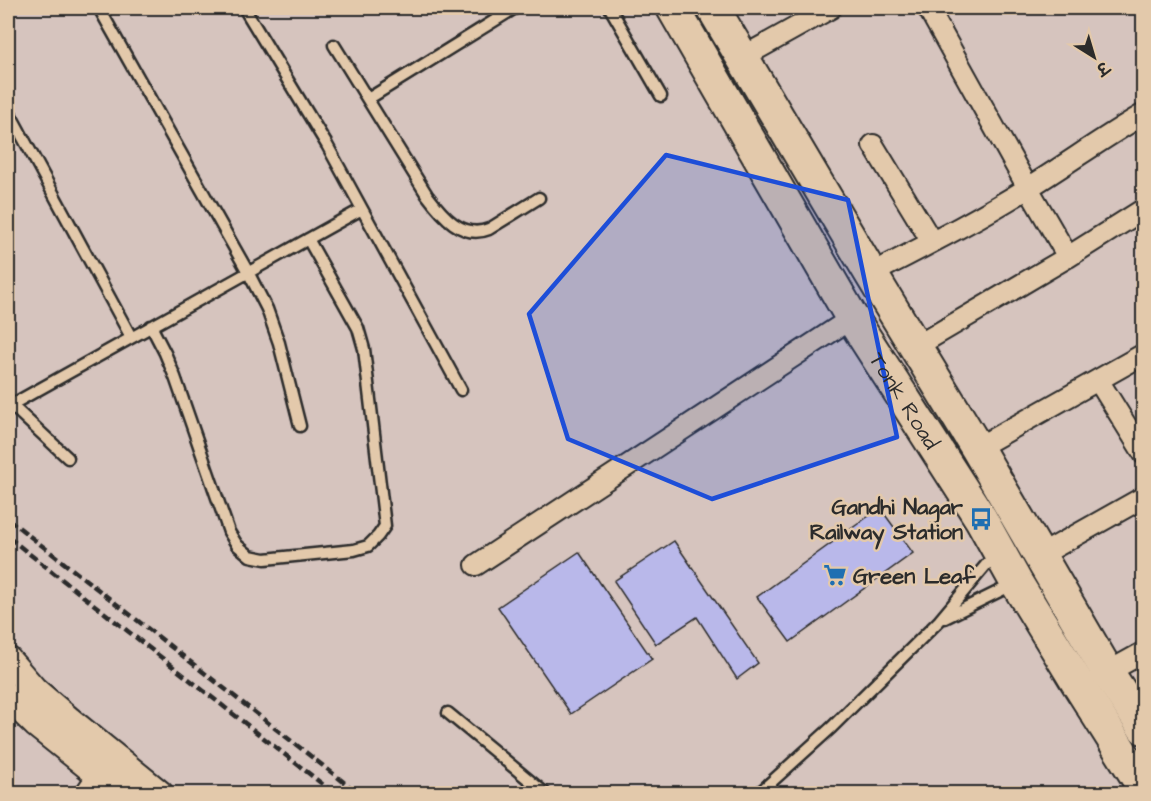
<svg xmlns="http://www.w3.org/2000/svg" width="1151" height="801" font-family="'Architects Daughter','Playpen Sans Deva',sans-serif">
	<rect width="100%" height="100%" fill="#d6c4be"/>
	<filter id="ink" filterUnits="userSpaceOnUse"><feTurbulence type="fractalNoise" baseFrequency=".0167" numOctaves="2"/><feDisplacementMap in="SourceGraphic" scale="12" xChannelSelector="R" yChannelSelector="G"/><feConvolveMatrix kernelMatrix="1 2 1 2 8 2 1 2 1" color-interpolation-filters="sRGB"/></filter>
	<g filter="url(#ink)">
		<!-- building -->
		<path fill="#b9b8ea" stroke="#2b2b2b" stroke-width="1.5" d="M 880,508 L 913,553 L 790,642 L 757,597 Z
			M 674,541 L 758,663 L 737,679 L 697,617 L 656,644 L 614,581 Z
			M 579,552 L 652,659 L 571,714 L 498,607 Z"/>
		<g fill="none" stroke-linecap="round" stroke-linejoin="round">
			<!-- service casing -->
			<g stroke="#2b2b2b" stroke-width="15">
				<path id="service" d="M 99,8 L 248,272 L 267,309 L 279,343 L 300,426
					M 244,8 L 327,145 L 461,390
					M 610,8 L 661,96
					M 334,45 L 427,195 C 442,215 462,240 489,229 L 539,198
					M 368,99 L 515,8
					M 8,110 L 131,337
					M 151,326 L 165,353 L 175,377 L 229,532 L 237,545 L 250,556 L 265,559 L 354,550 L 368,546 L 378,536 L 385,526 L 364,349 L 358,328 L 308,239
					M 8,402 L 68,458
					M 11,405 L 362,209
					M 945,618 L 1014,584
					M 448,713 L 546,794
					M 758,794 L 831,728 L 939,621 L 996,553"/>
			</g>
			<!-- minor casing -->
			<g stroke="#2b2b2b" stroke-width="24">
				<path id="minor" d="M 928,8 L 1028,188 L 1068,257
					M 741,58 L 831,8
					M 873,145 L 932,242
					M 871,274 C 923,247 977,220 1028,188 C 1067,164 1104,137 1144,114
					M 915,347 L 1068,257 L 1144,209
					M 1098,380 L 1144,454
					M 977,448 L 1144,354
					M 1039,556 L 1144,497
					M 476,565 L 852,318
					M 1099,677 L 1144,652
					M 85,794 L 99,774"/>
			</g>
			<!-- tertiary casing -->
			<g stroke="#2b2b2b" stroke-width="30">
				<path id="tertiary" d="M 8,660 L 34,690 L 69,720 L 160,794
					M 8,697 L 36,724 L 123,794"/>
			</g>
			<!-- primary casing -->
			<g stroke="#2b2b2b" stroke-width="36">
				<g id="primary">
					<path id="s1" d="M 673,8 L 852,318 L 981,519 L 1016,582 L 1080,687 L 1144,788"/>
					<path d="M 713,8 L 871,274 L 977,448 L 1108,673 L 1144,728"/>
				</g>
			</g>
			<!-- service -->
			<use href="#service" stroke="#e3c9ab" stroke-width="10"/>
			<!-- minor -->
			<use href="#minor" stroke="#e3c9ab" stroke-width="20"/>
			<!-- tertiary -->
			<use href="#tertiary" stroke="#e3c9ab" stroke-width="26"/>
			<!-- primary -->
			<use href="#primary" stroke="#e3c9ab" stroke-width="32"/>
			<!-- rail -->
			<path stroke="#2b2b2b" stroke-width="4.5" stroke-dasharray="9 4.5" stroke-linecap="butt" d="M 8,519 L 359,794
				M 8,537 L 335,794"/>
		</g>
	</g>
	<!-- marked area -->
	<path fill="#1d4ed8" fill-opacity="0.2" stroke="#1d4ed8" stroke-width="4.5" stroke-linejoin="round" d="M 666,155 L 848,200 L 897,437 L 712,499 L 568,439 L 529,314 Z"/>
	<!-- icons -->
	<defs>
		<g id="bus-bare" transform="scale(1.8)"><path d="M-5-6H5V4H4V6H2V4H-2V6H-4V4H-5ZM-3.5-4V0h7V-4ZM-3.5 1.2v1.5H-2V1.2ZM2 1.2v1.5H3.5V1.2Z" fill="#1f6fb2" stroke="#e3c9ab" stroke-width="2.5" paint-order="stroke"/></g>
		<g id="supermarket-bare" transform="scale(1.8)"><path d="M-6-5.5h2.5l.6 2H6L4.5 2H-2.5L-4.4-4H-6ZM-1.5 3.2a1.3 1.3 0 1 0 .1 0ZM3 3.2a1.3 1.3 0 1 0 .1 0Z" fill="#1f6fb2" stroke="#e3c9ab" stroke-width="2.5" paint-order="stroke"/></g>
	</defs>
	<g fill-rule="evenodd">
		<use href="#bus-bare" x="981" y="519"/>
		<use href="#supermarket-bare" x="835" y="575"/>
	</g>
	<g text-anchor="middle" stroke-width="5" stroke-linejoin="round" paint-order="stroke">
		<!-- street labels -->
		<g font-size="22" fill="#2b2b2b" stroke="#e3c9ab">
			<text dy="8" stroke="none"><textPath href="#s1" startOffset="456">Tonk Road</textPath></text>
		</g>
		<!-- poi labels -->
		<g font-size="22" font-weight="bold" fill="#2b2b2b" stroke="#e3c9ab" text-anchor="end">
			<text x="963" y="514">Gandhi Nagar<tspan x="963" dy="25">Railway Station</tspan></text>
			<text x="853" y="583" text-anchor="start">Green Leaf</text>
		</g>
	</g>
	<!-- margin -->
	<rect width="1151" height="801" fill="none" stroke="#e3c9ab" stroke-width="30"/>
	<rect x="15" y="15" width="1121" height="771" fill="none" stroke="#2b2b2b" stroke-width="2" filter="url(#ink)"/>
	<!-- north arrow -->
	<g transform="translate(1094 57) rotate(143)" stroke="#e3c9ab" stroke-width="4.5" paint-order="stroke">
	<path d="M0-4.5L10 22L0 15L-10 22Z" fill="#2b2b2b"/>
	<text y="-9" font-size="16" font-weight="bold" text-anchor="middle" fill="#2b2b2b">उ</text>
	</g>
</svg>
